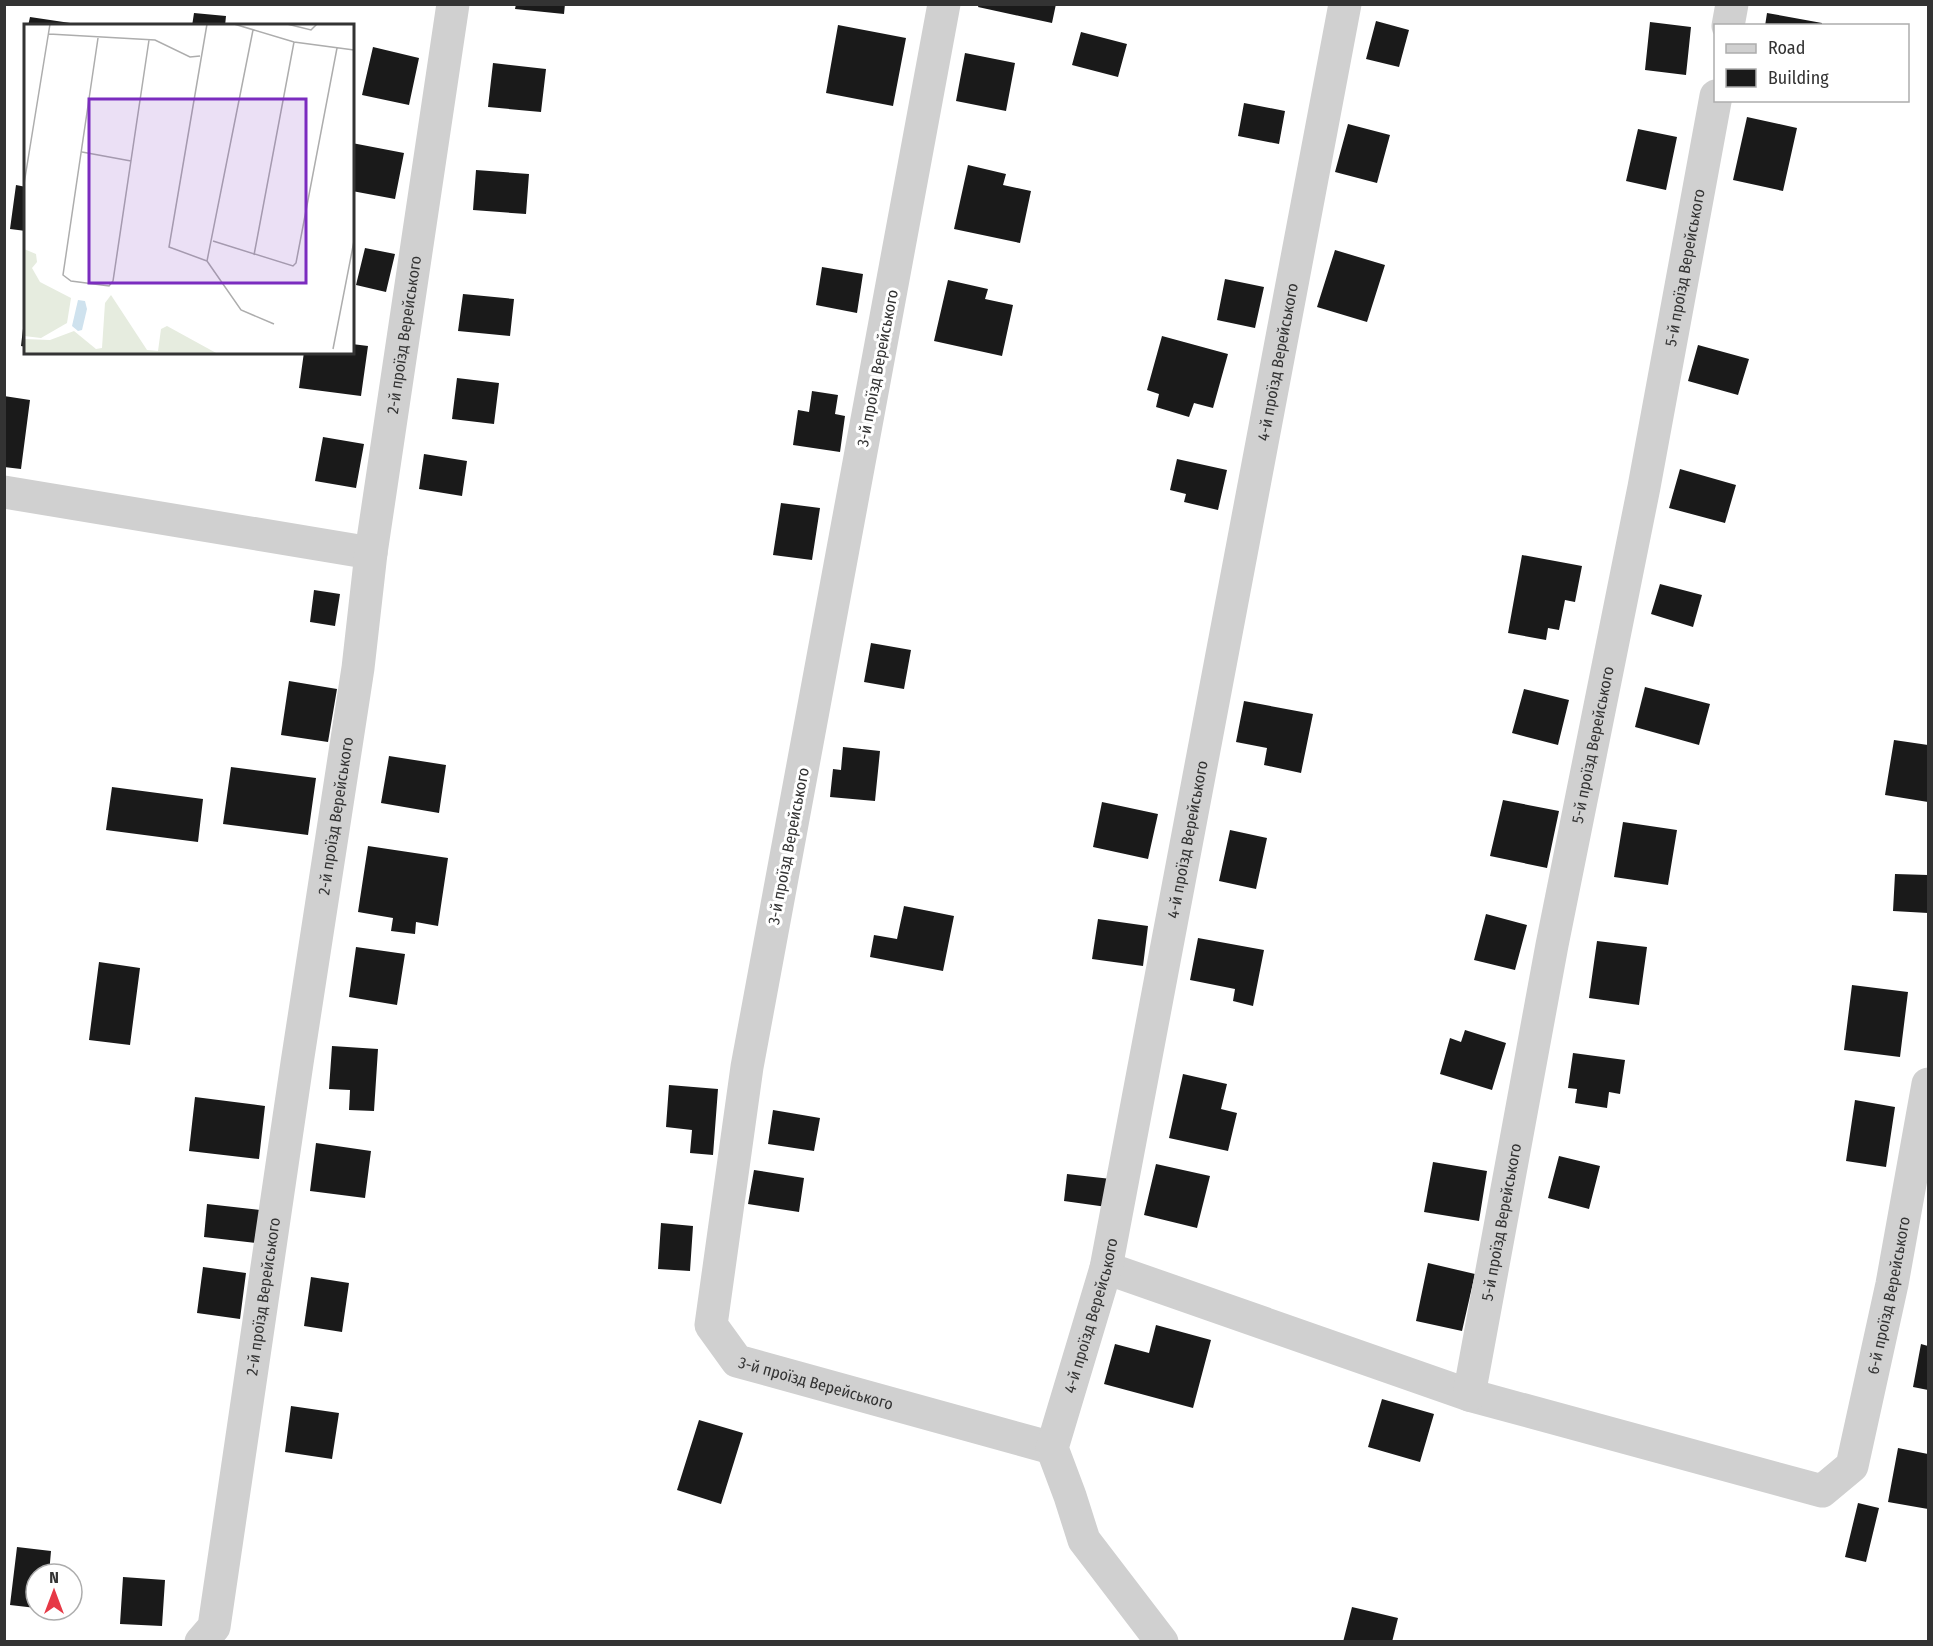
<svg xmlns="http://www.w3.org/2000/svg" width="1933" height="1646" font-family="'Fira Sans Condensed',sans-serif">
	<rect width="100%" height="100%" fill="#fff"/>
	<!-- building -->
	<path fill="#1a1a1a" d="M 516,4 L 565,4 L 564,14 L 515,9 Z
		M 979,4 L 1056,4 L 1052,23 L 978,7 Z
		M 194,13 L 226,16 L 225,26 L 192,26 Z
		M 1767,13 L 1822,23 L 1822,26 L 1765,26 Z
		M 30,17 L 77,24 L 77,26 L 28,26 Z
		M 1376,21 L 1409,30 L 1399,67 L 1366,59 Z
		M 1650,22 L 1691,27 L 1686,75 L 1645,70 Z
		M 838,25 L 906,38 L 893,106 L 826,93 Z
		M 1081,32 L 1127,44 L 1118,77 L 1072,65 Z
		M 373,47 L 419,58 L 409,105 L 362,95 Z
		M 965,53 L 1015,63 L 1006,111 L 956,101 Z
		M 493,63 L 546,69 L 541,112 L 488,107 Z
		M 1244,103 L 1285,111 L 1279,144 L 1238,136 Z
		M 1747,117 L 1797,128 L 1783,191 L 1733,180 Z
		M 1348,124 L 1390,135 L 1377,183 L 1335,172 Z
		M 1638,129 L 1677,137 L 1666,190 L 1626,181 Z
		M 352,143 L 404,153 L 395,199 L 352,191 Z
		M 968,165 L 1006,174 L 1003,185 L 1031,191 L 1020,243 L 954,229 Z
		M 476,170 L 529,174 L 526,214 L 473,210 Z
		M 16,185 L 26,187 L 26,231 L 10,229 Z
		M 365,248 L 395,254 L 386,292 L 356,285 Z
		M 1335,250 L 1385,265 L 1367,322 L 1317,307 Z
		M 822,267 L 863,274 L 857,313 L 816,305 Z
		M 1225,279 L 1264,287 L 1255,328 L 1217,320 Z
		M 948,280 L 988,289 L 985,299 L 1013,305 L 1002,356 L 934,341 Z
		M 463,294 L 514,299 L 510,336 L 458,331 Z
		M 24,320 L 26,320 L 26,347 L 21,346 Z
		M 1162,336 L 1228,354 L 1213,408 L 1194,403 L 1189,417 L 1156,407 L 1159,394 L 1147,390 Z
		M 352,344 L 368,346 L 361,396 L 299,388 L 304,352 L 352,352 Z
		M 1698,345 L 1749,359 L 1738,395 L 1688,381 Z
		M 457,378 L 499,383 L 494,424 L 452,419 Z
		M 812,391 L 838,395 L 835,414 L 845,416 L 840,452 L 793,445 L 798,410 L 809,412 Z
		M 4,396 L 30,400 L 21,469 L 4,467 Z
		M 323,437 L 364,444 L 356,488 L 315,481 Z
		M 424,454 L 467,461 L 462,496 L 419,489 Z
		M 1177,459 L 1227,470 L 1218,510 L 1184,502 L 1186,494 L 1170,490 Z
		M 1680,469 L 1736,485 L 1725,523 L 1669,508 Z
		M 781,503 L 820,508 L 812,560 L 773,555 Z
		M 1522,555 L 1582,566 L 1575,602 L 1565,600 L 1559,630 L 1548,628 L 1546,640 L 1508,633 Z
		M 1660,584 L 1702,595 L 1693,627 L 1651,614 Z
		M 314,590 L 340,594 L 335,626 L 310,622 Z
		M 871,643 L 911,650 L 904,689 L 864,682 Z
		M 289,681 L 337,689 L 328,742 L 281,735 Z
		M 1645,687 L 1710,704 L 1699,745 L 1635,727 Z
		M 1524,689 L 1569,700 L 1558,745 L 1512,733 Z
		M 1244,701 L 1313,714 L 1301,773 L 1264,765 L 1267,748 L 1236,742 Z
		M 1894,740 L 1928,745 L 1928,802 L 1885,795 Z
		M 843,747 L 880,751 L 875,801 L 830,797 L 833,769 L 841,770 Z
		M 389,756 L 446,765 L 439,813 L 381,803 Z
		M 231,767 L 316,778 L 308,835 L 223,824 Z
		M 112,787 L 203,799 L 198,842 L 106,830 Z
		M 1503,800 L 1559,811 L 1547,868 L 1490,856 Z
		M 1102,802 L 1158,814 L 1148,859 L 1093,847 Z
		M 1623,822 L 1677,830 L 1668,885 L 1614,877 Z
		M 1230,830 L 1267,838 L 1256,889 L 1219,881 Z
		M 368,846 L 448,858 L 438,926 L 416,922 L 415,934 L 391,931 L 393,918 L 358,912 Z
		M 1895,874 L 1928,875 L 1928,913 L 1893,911 Z
		M 904,906 L 954,916 L 943,971 L 870,957 L 874,935 L 897,939 Z
		M 1486,914 L 1527,925 L 1515,970 L 1474,960 Z
		M 1098,919 L 1148,926 L 1143,966 L 1092,959 Z
		M 1198,938 L 1264,950 L 1253,1006 L 1233,1001 L 1235,989 L 1190,980 Z
		M 1597,941 L 1647,947 L 1639,1005 L 1589,998 Z
		M 356,947 L 405,954 L 397,1005 L 349,997 Z
		M 99,962 L 140,968 L 130,1045 L 89,1040 Z
		M 1852,985 L 1908,992 L 1900,1057 L 1844,1050 Z
		M 1465,1030 L 1506,1043 L 1492,1090 L 1440,1074 L 1450,1038 L 1461,1042 Z
		M 332,1046 L 378,1049 L 374,1111 L 349,1110 L 350,1090 L 329,1089 Z
		M 1573,1053 L 1625,1060 L 1620,1094 L 1609,1092 L 1607,1108 L 1575,1103 L 1577,1089 L 1568,1088 Z
		M 1183,1074 L 1227,1084 L 1221,1109 L 1237,1113 L 1228,1151 L 1169,1138 Z
		M 669,1085 L 718,1089 L 713,1155 L 690,1153 L 692,1130 L 666,1127 Z
		M 195,1097 L 265,1106 L 259,1159 L 189,1151 Z
		M 1855,1100 L 1895,1107 L 1886,1167 L 1846,1161 Z
		M 773,1110 L 820,1118 L 814,1151 L 768,1144 Z
		M 316,1143 L 371,1151 L 365,1198 L 310,1191 Z
		M 1559,1156 L 1600,1166 L 1589,1209 L 1548,1198 Z
		M 1433,1162 L 1487,1171 L 1479,1221 L 1424,1212 Z
		M 1156,1164 L 1210,1176 L 1197,1228 L 1144,1215 Z
		M 754,1170 L 804,1178 L 799,1212 L 748,1204 Z
		M 1067,1174 L 1111,1179 L 1107,1207 L 1064,1201 Z
		M 207,1204 L 260,1210 L 256,1243 L 204,1237 Z
		M 661,1223 L 693,1226 L 690,1271 L 658,1269 Z
		M 1428,1263 L 1475,1274 L 1462,1331 L 1416,1321 Z
		M 203,1267 L 246,1273 L 240,1319 L 197,1313 Z
		M 311,1277 L 349,1283 L 342,1332 L 304,1326 Z
		M 1156,1325 L 1211,1340 L 1193,1408 L 1104,1384 L 1115,1344 L 1149,1353 Z
		M 1921,1344 L 1928,1346 L 1928,1390 L 1913,1387 Z
		M 1382,1399 L 1434,1414 L 1420,1462 L 1368,1447 Z
		M 291,1406 L 339,1413 L 332,1459 L 285,1452 Z
		M 699,1420 L 743,1433 L 721,1504 L 677,1490 Z
		M 1898,1448 L 1928,1454 L 1928,1509 L 1888,1502 Z
		M 1858,1503 L 1879,1508 L 1866,1562 L 1845,1557 Z
		M 17,1547 L 51,1551 L 49,1574 L 36,1574 L 36,1608 L 10,1605 Z
		M 123,1577 L 165,1580 L 162,1626 L 120,1624 Z
		M 1352,1607 L 1398,1618 L 1392,1642 L 1343,1642 Z"/>
	<g fill="none" stroke-linecap="round" stroke-linejoin="round">
		<!-- minor -->
		<g stroke="#d0d0d0" stroke-width="33">
			<path id="s1" d="M 944,4 L 747,1067 L 711,1325 L 737,1361 L 1052,1448"/>
			<path d="M 1728,26 L 1732,4"/>
			<path d="M 4,492 L 371,553"/>
			<path id="s2" d="M 1106,1268 L 1469,1395 L 1822,1491 L 1852,1466 L 1892,1284 L 1928,1084"/>
			<path id="s3" d="M 1469,1395 L 1552,945 L 1644,487 L 1716,96"/>
			<path id="s4" d="M 201,1642 L 214,1627 L 297,1063 L 358,668 L 371,553 L 453,4"/>
			<path id="s5" d="M 1162,1642 L 1084,1540 L 1070,1496 L 1052,1448 L 1106,1268 L 1345,4"/>
		</g>
	</g>
	<g text-anchor="middle" stroke-width="6" stroke-linejoin="round" paint-order="stroke">
		<!-- street labels -->
		<g font-size="16" fill="#333" stroke="#fff">
			<text dy="6" stroke="none"><textPath href="#s3" startOffset="1148">5-й проїзд Верейського</textPath></text>
			<text dy="6" stroke="none"><textPath href="#s4" startOffset="1326">2-й проїзд Верейського</textPath></text>
			<text dy="6" stroke="none"><textPath href="#s5" startOffset="1336">4-й проїзд Верейського</textPath></text>
			<text transform="translate(877 368) rotate(-79)" y="6">3-й проїзд Верейського</text>
			<text dy="6" stroke="none"><textPath href="#s3" startOffset="662">5-й проїзд Верейського</textPath></text>
			<text dy="6" stroke="none"><textPath href="#s4" startOffset="840">2-й проїзд Верейського</textPath></text>
			<text dy="6" stroke="none"><textPath href="#s5" startOffset="850">4-й проїзд Верейського</textPath></text>
			<text transform="translate(788 846) rotate(-79)" y="6">3-й проїзд Верейського</text>
			<text dy="6" stroke="none"><textPath href="#s3" startOffset="176">5-й проїзд Верейського</textPath></text>
			<text dy="6" stroke="none"><textPath href="#s2" startOffset="964">6-й проїзд Верейського</textPath></text>
			<text dy="6" stroke="none"><textPath href="#s4" startOffset="354">2-й проїзд Верейського</textPath></text>
			<text dy="6" stroke="none"><textPath href="#s5" startOffset="364">4-й проїзд Верейського</textPath></text>
			<text dy="6" stroke="none"><textPath href="#s1" startOffset="1468">3-й проїзд Верейського</textPath></text>
		</g>
	</g>
	<!-- overview -->
	<g transform="translate(24 24)">
		<rect width="330" height="330" fill="#fff"/>
		<path d="M 0,225 L 12,230 L 13,238 L 8,244 L 16,258 L 47,274 L 43,299 L 17,314 L 0,312 ZM 87,271 L 123,326 L 134,327 L 137,305 L 143,302 L 194,330 L 0,330 L 0,315 L 26,316 L 50,307 L 72,325 L 78,324 L 81,279 Z" fill="#e6ecdf"/>
		<path d="M 54,276 L 61,277 L 63,285 L 58,306 L 54,307 L 48,302 Z" fill="#cfe2ee"/>
		<path fill="none" stroke="#adadad" stroke-width="1.5" d="M 210,0 L 270,18 L 330,26M 263,0 L 287,6 L 293,0M 229,6 L 183,237 L 217,286 L 250,300M 25,10 L 131,16 L 166,33 L 176,32M 74,14 L 39,251 L 47,257 L 85,262 L 89,257 L 125,16M 58,128 L 107,137M 0,160 L 26,0M 189,217 L 269,242 L 272,239 L 313,24M 230,231 L 270,18M 183,237 L 145,223 L 183,0M 309,325 L 330,217"/>
		<path fill="#7b2cbf" fill-opacity="0.15" stroke="#7b2cbf" stroke-width="3" d="M 65,75 L 282,75 L 282,259 L 65,259 Z"/>
		<rect width="330" height="330" fill="none" stroke="#333" stroke-width="3"/>
	</g>
	<!-- border -->
	<rect width="1933" height="1646" fill="none" stroke="#333333" stroke-width="12"/>
	<!-- legend -->
	<rect x="1714" y="24" width="195" height="78" fill="#ffffff" stroke="#adadad" stroke-width="1.5"/>
	<rect x="1726" y="44" width="30" height="9" fill="#d0d0d0" stroke="#adadad" stroke-width="1.5"/>
	<text x="1768" y="54" font-size="18" fill="#333333">Road</text>
	<rect x="1726" y="69" width="30" height="18" fill="#1a1a1a" stroke="#adadad" stroke-width="1.5"/>
	<text x="1768" y="84" font-size="18" fill="#333333">Building</text>
	<!-- north arrow -->
	<g transform="translate(54 1592)"><circle r="28" fill="#ffffff" stroke="#adadad" stroke-width="1.5"/>
	<path d="M0-4.5L10 22L0 15L-10 22Z" fill="#e63946"/>
	<text y="-9" font-size="16" font-weight="bold" text-anchor="middle" fill="#333333">N</text>
	</g>
</svg>
